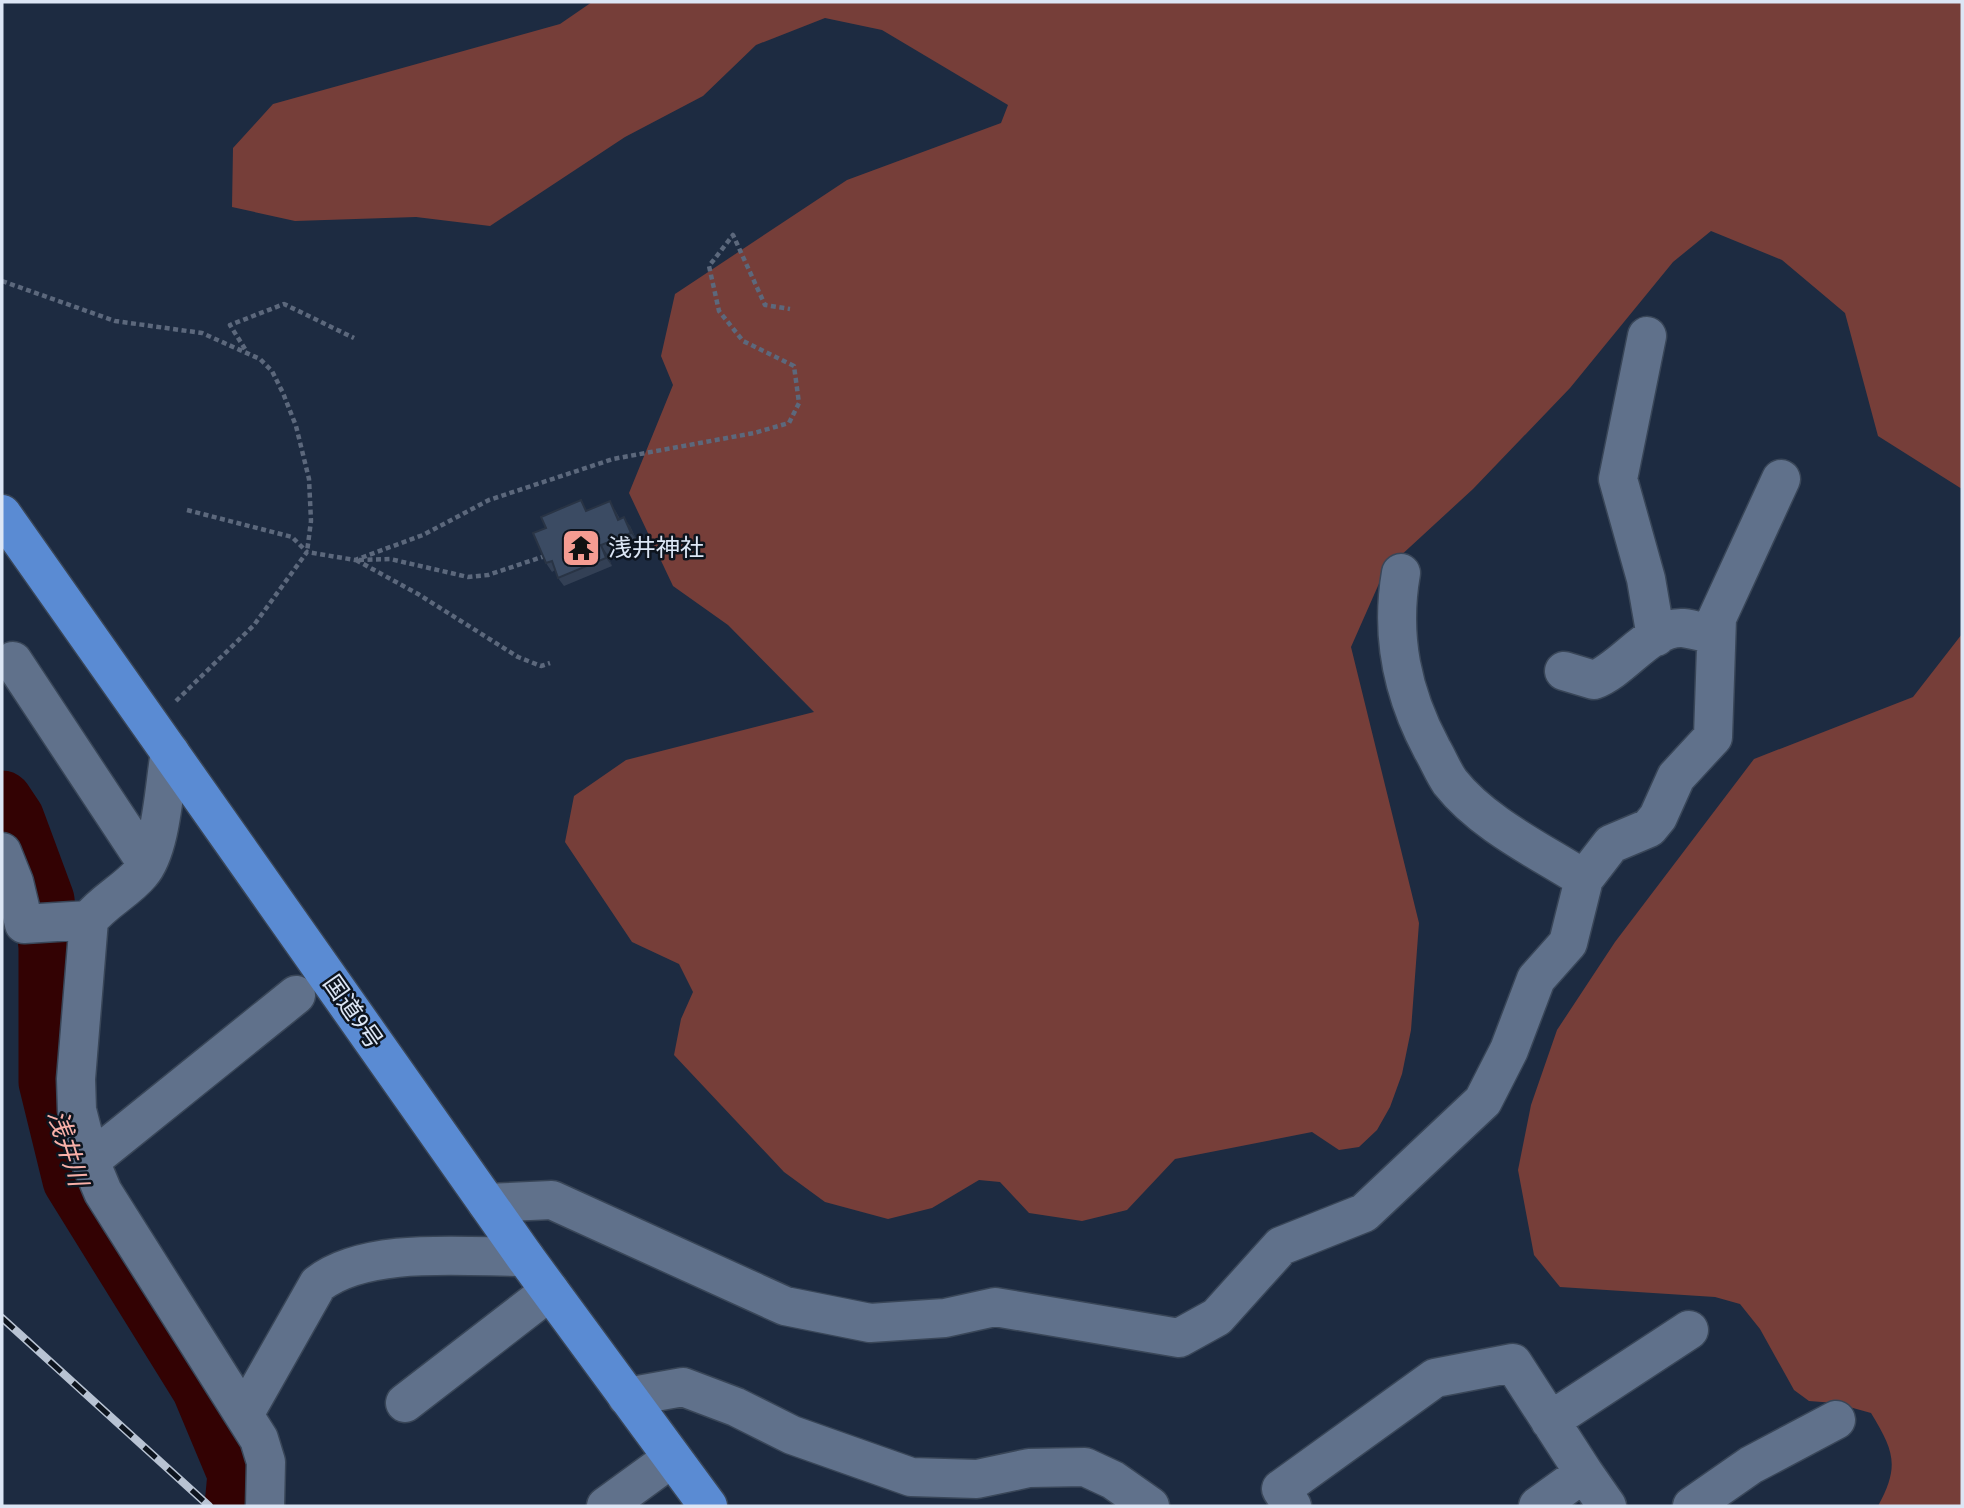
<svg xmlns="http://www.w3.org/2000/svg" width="1964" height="1508" font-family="'Asap Condensed','Noto Sans JP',sans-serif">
	<rect width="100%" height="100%" fill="#1d2b41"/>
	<!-- forest -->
	<path fill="#763e39" d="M 592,2 L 1962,2 L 1962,489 L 1878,436 L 1845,313 L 1782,260 L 1711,231 L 1673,262 L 1570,388 L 1473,489 L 1385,570 L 1351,647 L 1419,923 L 1411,1030 L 1402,1074 L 1390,1107 L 1377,1130 L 1359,1147 L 1339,1150 L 1312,1132 L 1175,1159 L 1127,1210 L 1082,1221 L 1029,1213 L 1000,1182 L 979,1180 L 932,1208 L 888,1219 L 825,1202 L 784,1172 L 674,1055 L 681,1019 L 693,992 L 679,964 L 632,942 L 565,842 L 574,796 L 626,760 L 814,712 L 728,625 L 673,586 L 629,493 L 673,385 L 661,356 L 675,294 L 847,180 L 1001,123 L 1008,105 L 882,30 L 825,18 L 756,45 L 703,96 L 625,137 L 490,226 L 416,217 L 295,221 L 232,207 L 233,148 L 273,104 L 560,24 Z
		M 1962,634 L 1962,1506 L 1878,1506 C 1900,1466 1894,1451 1871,1413 L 1835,1403 L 1809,1401 L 1794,1390 L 1760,1329 L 1740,1304 L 1715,1297 L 1560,1287 L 1534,1255 L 1518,1170 L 1531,1105 L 1557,1030 L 1615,942 L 1754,759 L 1913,697 Z"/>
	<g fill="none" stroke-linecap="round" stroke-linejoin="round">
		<!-- river -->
		<path stroke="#330203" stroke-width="61" d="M 2,801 L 14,819 L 44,900 L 49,947 L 49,1082 L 73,1180 L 202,1388 L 238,1474 L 235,1506"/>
		<!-- minor casing -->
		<g stroke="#394658" stroke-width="41">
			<path id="minor" d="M 1647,336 L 1618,479 L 1646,579 L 1656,637
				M 1401,573 C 1390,636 1402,693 1432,749 C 1438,759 1443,772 1450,782 C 1483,824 1540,851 1584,879
				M 13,661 L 147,864
				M 1564,671 L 1594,680 C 1624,669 1650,626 1683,628 C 1693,629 1705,633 1715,635
				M 170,752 C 164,785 162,849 141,873 C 126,891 104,901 89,920 L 76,1079 L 77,1110 L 90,1161 L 103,1192 L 259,1439 L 266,1462 L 265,1506
				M 2,852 L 14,882 L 24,924 L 89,920
				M 90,1161 L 296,995
				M 487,1203 L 552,1200 L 785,1306 L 870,1323 L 945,1318 L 995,1307 L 1179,1338 L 1217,1317 L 1281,1246 L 1364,1213 L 1483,1101 L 1509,1050 L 1536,979 L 1568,943 L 1584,879 L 1611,844 L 1649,828 L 1658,817 L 1676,777 L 1713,737 L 1717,618 L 1781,479
				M 627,1397 L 683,1387 L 736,1407 L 792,1435 L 911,1477 L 977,1479 L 1029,1468 L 1085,1467 L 1113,1480 L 1150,1506
				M 405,1403 L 550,1291
				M 245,1413 L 318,1284 C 367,1246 465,1257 525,1257
				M 1550,1421 L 1689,1330
				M 606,1506 L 672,1458
				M 1292,1506 L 1281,1489 L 1435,1378 L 1513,1363 L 1584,1473
				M 1538,1506 L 1584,1473 L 1607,1506
				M 1692,1506 L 1751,1465 L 1836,1420"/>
		</g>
		<!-- highway casing -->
		<g stroke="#394658" stroke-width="41">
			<path id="highway" d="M 2,514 L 525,1257 L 708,1506"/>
		</g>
		<!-- path -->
		<path stroke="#5c687c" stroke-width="4.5" stroke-dasharray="5 3.5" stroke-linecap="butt" d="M 2,281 L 115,321 L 202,333 L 260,359 L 272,371 L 283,393 L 296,426 L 309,479 L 311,521 L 307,552
			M 245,349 L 230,325 L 284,304 L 354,338
			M 187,510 L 292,537 L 306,551
			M 356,560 L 418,594 L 518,657 L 541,666 L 550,663
			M 359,560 L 390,559 L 468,577 L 488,575 L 548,555
			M 176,701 L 254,625 L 307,552 L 355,560 L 423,535 L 489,500 L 613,459 L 754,433 L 789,423 L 799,403 L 794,366 L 743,341 L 719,311 L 709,266 L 733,235 L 765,305 L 790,309"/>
		<!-- minor -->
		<use href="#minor" stroke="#60718b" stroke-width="38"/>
		<!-- highway -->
		<use href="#highway" stroke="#5a8bd3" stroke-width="38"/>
		<!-- rail casing -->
		<g stroke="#b8c3d3" stroke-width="8">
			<path id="rail" d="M 2,1318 L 209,1506"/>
		</g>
		<!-- rail -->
		<use href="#rail" stroke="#0d141e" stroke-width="5" stroke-dasharray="16" stroke-linecap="butt"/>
	</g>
	<!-- wall -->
	<path fill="#334055" d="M 588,510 L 615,510 L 620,519 L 630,526 L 637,541 L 607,554 L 612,566 L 564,586 L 558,578 L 555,570 L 552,572 L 546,563 L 546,528 Z"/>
	<!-- shaded-wall -->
	<path fill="#293445" d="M 610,501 L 615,510 L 624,529 L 618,520 Z
		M 624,517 L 630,526 L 637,541 L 631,533 Z
		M 601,545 L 607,554 L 612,566 L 606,558 Z"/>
	<!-- building -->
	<path fill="#3b4b63" stroke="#293445" stroke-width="2" d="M 581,500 L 586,511 L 610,501 L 618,520 L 624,517 L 631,533 L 601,545 L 606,558 L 558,578 L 552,561 L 546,563 L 533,533 L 546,528 L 541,517 Z"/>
	<!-- icons -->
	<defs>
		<g id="temple-square" transform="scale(2.0125)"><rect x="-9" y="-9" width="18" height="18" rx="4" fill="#f59c92" stroke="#0d141e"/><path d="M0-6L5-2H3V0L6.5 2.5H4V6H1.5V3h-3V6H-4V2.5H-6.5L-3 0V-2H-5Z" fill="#111"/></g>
	</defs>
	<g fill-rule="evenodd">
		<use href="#temple-square" x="581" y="548"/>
	</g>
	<g text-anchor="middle" stroke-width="5" stroke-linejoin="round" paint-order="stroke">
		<!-- poi labels -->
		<g font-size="24" fill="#dce6f5" stroke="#0d141e" text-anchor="start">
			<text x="608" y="556">浅井神社</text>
		</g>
		<!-- street labels -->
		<g font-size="24" fill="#dce6f5" stroke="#0d141e">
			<text transform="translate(353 1012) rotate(55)" y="8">国道9号</text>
		</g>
		<!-- water labels -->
		<g font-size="26" font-style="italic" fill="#f9b0a8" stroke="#0d141e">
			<text transform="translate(68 1148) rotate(73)" y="9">浅井川</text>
		</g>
	</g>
	<!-- border -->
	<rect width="1964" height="1508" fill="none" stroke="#dce6f5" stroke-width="7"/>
</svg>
